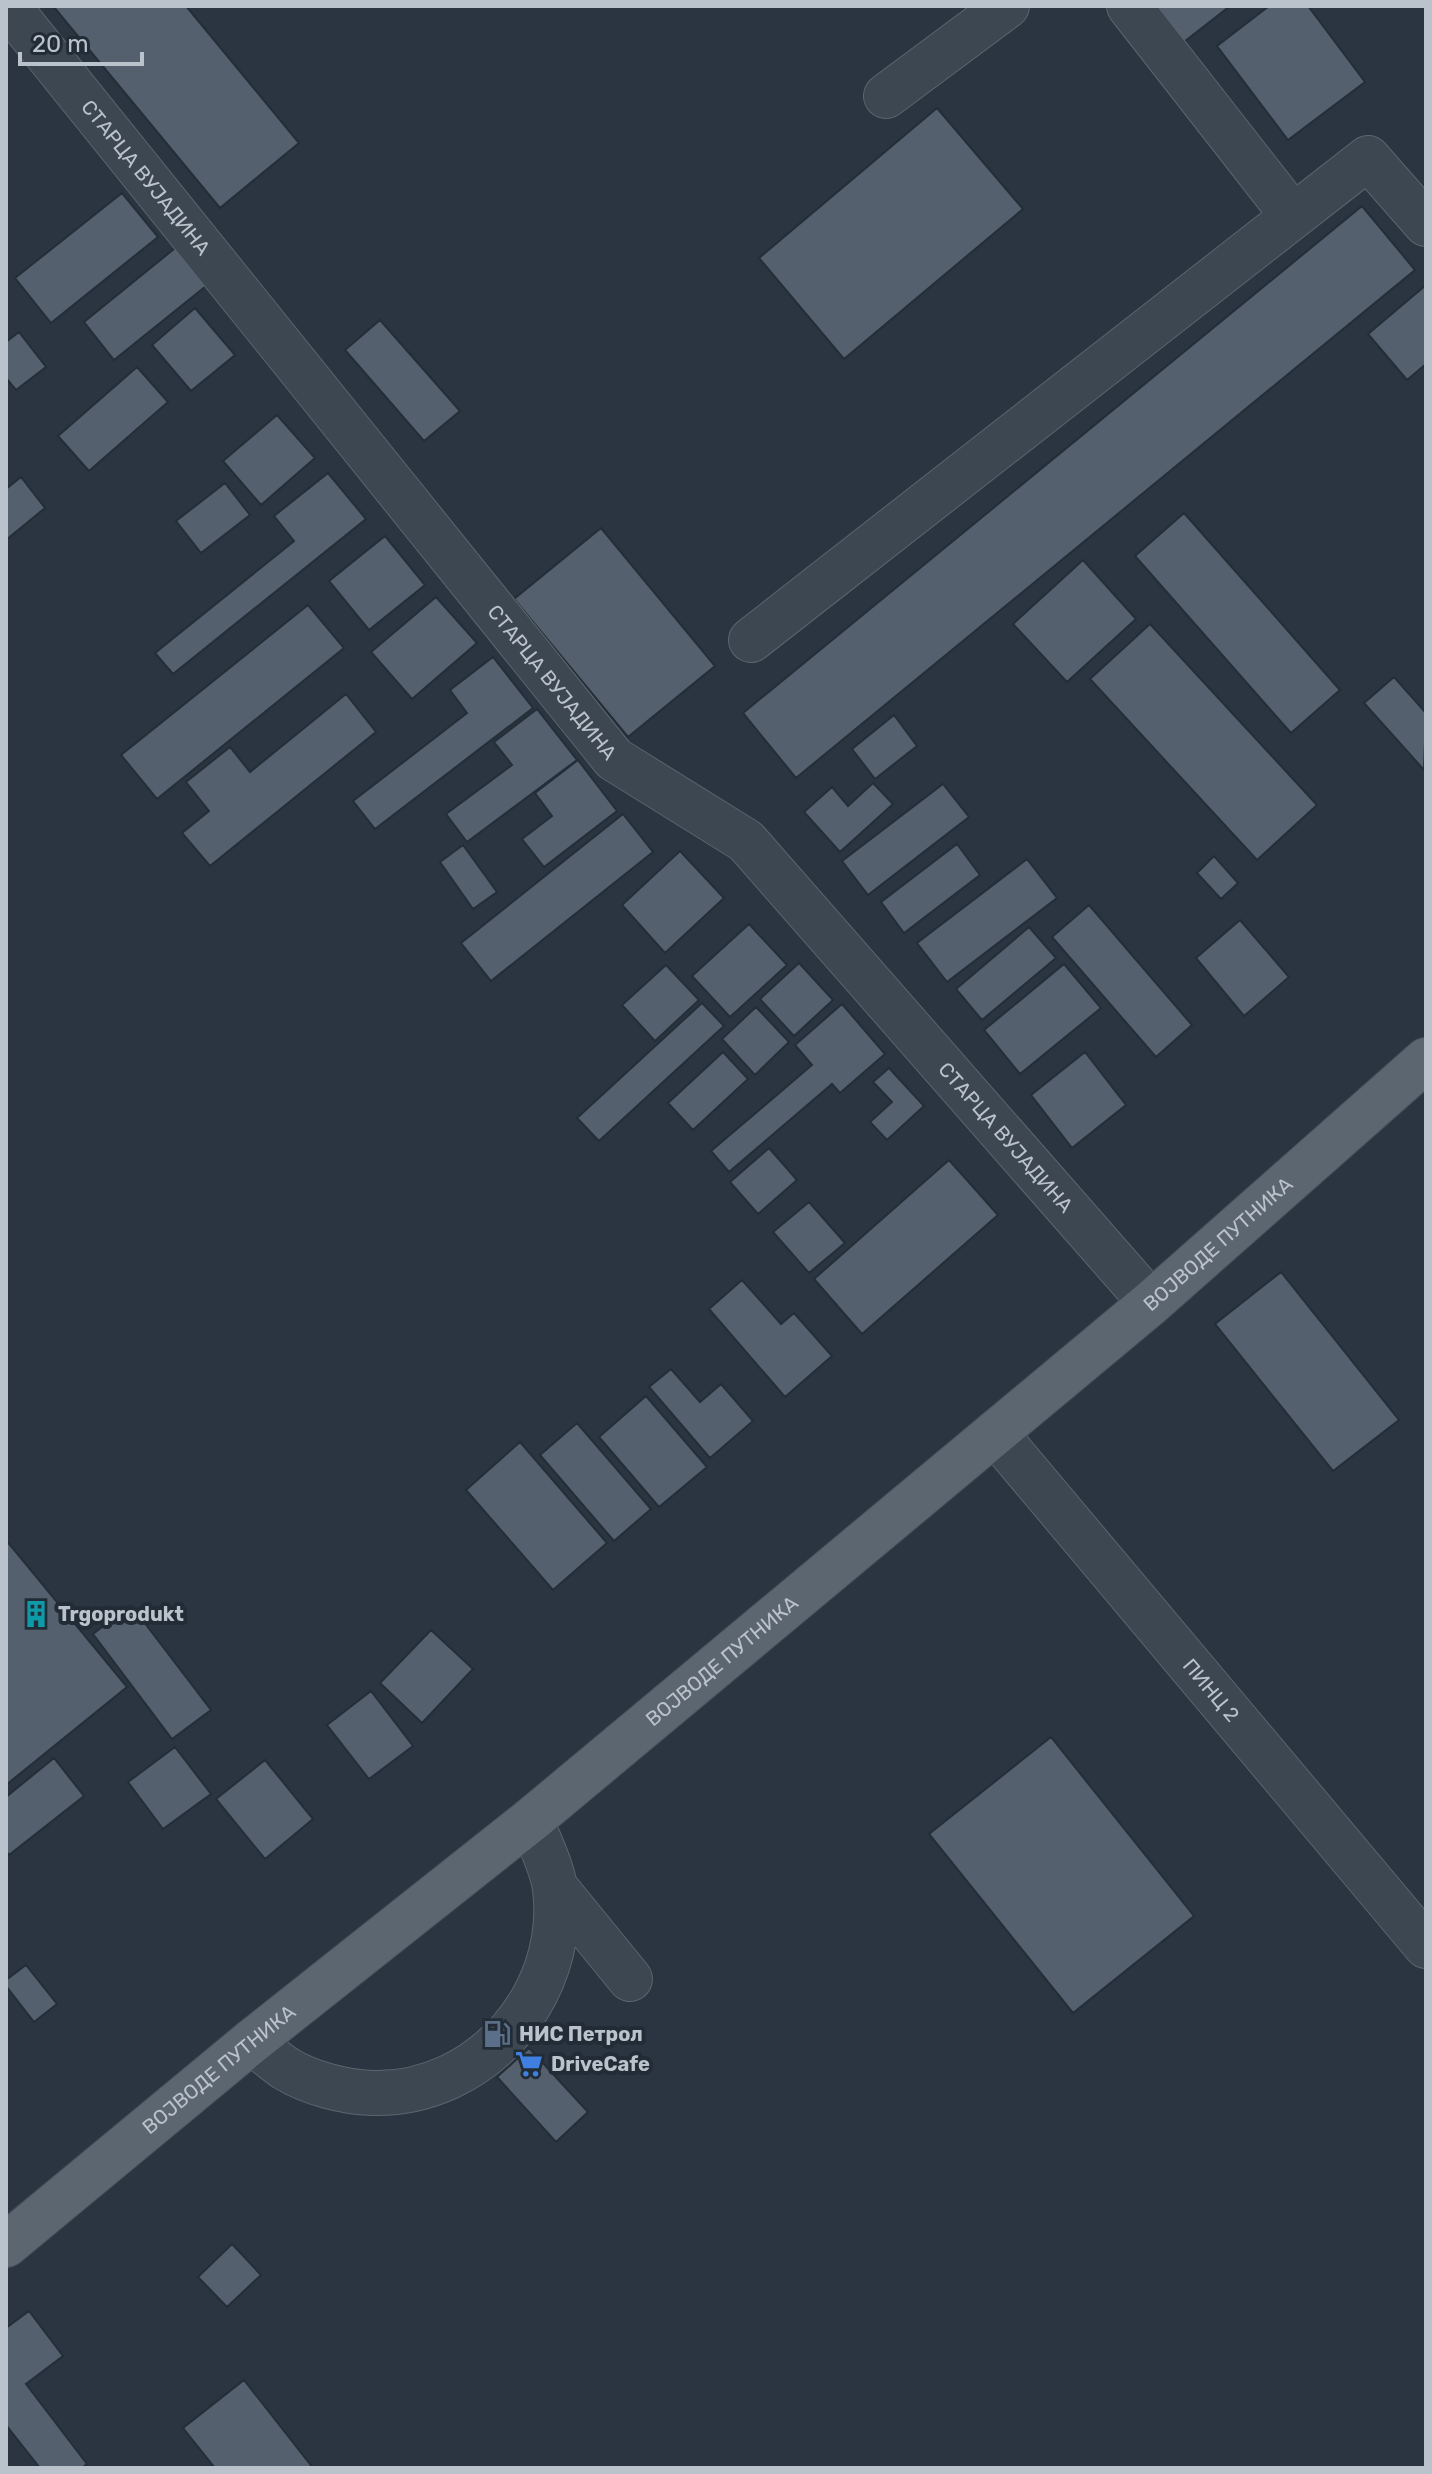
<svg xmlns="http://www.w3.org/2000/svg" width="1432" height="2474" font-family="Rubik,sans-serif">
	<rect width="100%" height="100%" fill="#2a3541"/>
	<!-- building -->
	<path fill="#55606e" stroke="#242e38" stroke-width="2" d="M 53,6 L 186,6 L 299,143 L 220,208 Z
		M 1150,6 L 1230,6 L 1180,45 Z
		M 1269,6 L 1308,6 L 1365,82 L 1288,140 L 1217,46 Z
		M 937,108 L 1023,209 L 844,359 L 759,258 Z
		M 122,193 L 158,237 L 51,323 L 15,278 Z
		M 1362,206 L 1415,270 L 796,778 L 743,713 Z
		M 185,240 L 216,278 L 114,360 L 84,322 Z
		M 1426,285 L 1426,364 L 1407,380 L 1368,334 Z
		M 195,308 L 235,355 L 191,391 L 152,345 Z
		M 380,320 L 460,411 L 424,441 L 345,350 Z
		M 19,332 L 46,367 L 16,390 L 6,378 L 6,342 Z
		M 137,367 L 168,402 L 89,471 L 58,436 Z
		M 277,415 L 315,458 L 261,505 L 223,461 Z
		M 328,473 L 366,519 L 173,674 L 155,653 L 294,541 L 274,516 Z
		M 21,477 L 45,508 L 6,540 L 6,489 Z
		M 225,483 L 250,515 L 201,553 L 176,521 Z
		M 1184,513 L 1340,690 L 1291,733 L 1135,556 Z
		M 601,528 L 715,666 L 628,737 L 514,599 Z
		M 385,536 L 425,585 L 369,630 L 329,581 Z
		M 1083,560 L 1136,619 L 1067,682 L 1013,624 Z
		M 436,597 L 477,643 L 412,699 L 371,652 Z
		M 308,605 L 344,648 L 157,799 L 121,755 Z
		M 1150,624 L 1317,805 L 1257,860 L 1090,679 Z
		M 493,657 L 533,708 L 375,829 L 353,801 L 467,713 L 450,690 Z
		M 1394,677 L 1426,713 L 1424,770 L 1364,703 Z
		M 346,694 L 376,732 L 210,866 L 182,833 L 209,811 L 186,782 L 230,747 L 250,772 Z
		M 537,709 L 577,760 L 467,842 L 446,814 L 512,765 L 494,742 Z
		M 894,715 L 917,746 L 875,779 L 852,749 Z
		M 578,760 L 617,811 L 544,867 L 522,839 L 552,816 L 535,793 Z
		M 873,783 L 893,804 L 840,852 L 804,812 L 832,787 L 848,806 Z
		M 943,784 L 969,817 L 868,895 L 842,861 Z
		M 623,814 L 653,852 L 491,981 L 461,943 Z
		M 957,844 L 980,875 L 904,933 L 881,902 Z
		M 463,845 L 497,892 L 473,909 L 440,862 Z
		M 680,851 L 724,898 L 665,953 L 622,905 Z
		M 1214,856 L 1238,883 L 1221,899 L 1197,873 Z
		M 1027,859 L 1057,898 L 947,982 L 917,943 Z
		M 1089,905 L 1192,1025 L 1156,1057 L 1052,937 Z
		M 1240,920 L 1289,977 L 1244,1016 L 1196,958 Z
		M 749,924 L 787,965 L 730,1017 L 692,976 Z
		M 1029,927 L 1056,958 L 982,1020 L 956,989 Z
		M 799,963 L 833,1000 L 794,1036 L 760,999 Z
		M 1064,964 L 1101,1008 L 1020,1074 L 984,1030 Z
		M 666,965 L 699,1000 L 655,1041 L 622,1005 Z
		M 702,1003 L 724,1026 L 599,1141 L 577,1118 Z
		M 842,1004 L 885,1054 L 840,1093 L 832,1084 L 729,1172 L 711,1151 L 812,1065 L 795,1045 Z
		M 756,1007 L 789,1042 L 755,1075 L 722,1039 Z
		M 723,1052 L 748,1079 L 693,1130 L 668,1103 Z
		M 1085,1052 L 1126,1105 L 1072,1148 L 1031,1095 Z
		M 889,1068 L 924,1106 L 887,1140 L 870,1122 L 892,1102 L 873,1082 Z
		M 769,1148 L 797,1180 L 758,1214 L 730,1182 Z
		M 949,1160 L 998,1215 L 862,1334 L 814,1279 Z
		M 809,1202 L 845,1243 L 809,1273 L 773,1232 Z
		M 1281,1272 L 1399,1420 L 1333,1471 L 1215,1324 Z
		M 742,1280 L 781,1324 L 794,1313 L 832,1356 L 785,1397 L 709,1309 Z
		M 671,1369 L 700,1402 L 721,1384 L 753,1421 L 710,1458 L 649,1387 Z
		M 646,1396 L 707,1467 L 659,1507 L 599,1437 Z
		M 577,1423 L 651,1509 L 614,1541 L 540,1455 Z
		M 520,1442 L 607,1543 L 553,1590 L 466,1490 Z
		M 6,1540 L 127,1687 L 6,1785 Z
		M 131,1605 L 211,1710 L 172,1739 L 93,1634 Z
		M 431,1630 L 473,1669 L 422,1723 L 380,1683 Z
		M 371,1691 L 413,1746 L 369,1779 L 327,1725 Z
		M 1051,1737 L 1194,1916 L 1073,2013 L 929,1834 Z
		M 175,1747 L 211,1794 L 163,1829 L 128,1782 Z
		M 54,1758 L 84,1796 L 9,1855 L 6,1851 L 6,1797 Z
		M 265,1760 L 313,1819 L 265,1859 L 216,1799 Z
		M 26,1965 L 57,2004 L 34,2022 L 6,1986 L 6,1980 Z
		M 529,2048 L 588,2112 L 556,2142 L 497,2077 Z
		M 232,2244 L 261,2275 L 227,2307 L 198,2277 Z
		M 29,2311 L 63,2356 L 26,2384 L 87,2464 L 82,2468 L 40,2468 L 6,2425 L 6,2328 Z
		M 244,2380 L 313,2468 L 215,2468 L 183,2428 Z"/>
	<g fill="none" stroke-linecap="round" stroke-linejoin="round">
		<!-- minor casing -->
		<g stroke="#5b656e" stroke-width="46">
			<g id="minor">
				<path id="s1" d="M 8,6 L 614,759 L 746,841 L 1151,1303"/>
				<path d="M 1129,6 L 1293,216"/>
				<path d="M 886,96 L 1007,6"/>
				<path d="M 751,640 L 1368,158 L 1426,224"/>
				<path id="s2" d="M 995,1433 L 1426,1946"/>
				<path d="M 555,1887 L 630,1979"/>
				<path d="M 251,2042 C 263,2050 273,2060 285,2068 C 309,2083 344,2092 372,2093 C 481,2096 568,1995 555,1889 C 553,1868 538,1840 531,1820"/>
			</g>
		</g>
		<!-- major casing -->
		<g stroke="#47505a" stroke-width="46">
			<g id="major">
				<path id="s3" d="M 6,2245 L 251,2042 L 531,1820 L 1151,1303 L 1426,1060"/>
			</g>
		</g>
		<!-- minor -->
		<use href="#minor" stroke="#3d4751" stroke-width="44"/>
		<!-- major -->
		<use href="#major" stroke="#5c6670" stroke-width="44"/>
	</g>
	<!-- icons -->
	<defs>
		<g id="building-bare" transform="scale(2.16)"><path d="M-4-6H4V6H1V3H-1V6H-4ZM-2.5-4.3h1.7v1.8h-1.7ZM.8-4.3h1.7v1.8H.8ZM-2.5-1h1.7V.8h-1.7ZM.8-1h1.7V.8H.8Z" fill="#0f9aa8" stroke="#222c36" stroke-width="2.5" paint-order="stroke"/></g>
		<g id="fuel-bare" transform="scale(2.16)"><path d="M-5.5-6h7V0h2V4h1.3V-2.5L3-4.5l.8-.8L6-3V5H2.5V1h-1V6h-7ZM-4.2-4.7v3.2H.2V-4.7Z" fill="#5c6f8a" stroke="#222c36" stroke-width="2.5" paint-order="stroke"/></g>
		<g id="supermarket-bare" transform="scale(2.16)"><path d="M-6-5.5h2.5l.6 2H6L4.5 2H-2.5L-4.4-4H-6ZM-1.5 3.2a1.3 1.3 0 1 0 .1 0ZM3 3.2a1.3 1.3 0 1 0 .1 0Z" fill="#3f7fe0" stroke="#222c36" stroke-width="2.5" paint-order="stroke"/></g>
	</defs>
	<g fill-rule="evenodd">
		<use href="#building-bare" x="36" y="1614"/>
		<use href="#fuel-bare" x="497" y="2034"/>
		<use href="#supermarket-bare" x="529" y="2064"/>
	</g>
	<g text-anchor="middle" stroke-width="8" stroke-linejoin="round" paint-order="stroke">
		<!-- street labels -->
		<g font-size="20" fill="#bac2cb" stroke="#222c36">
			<text dy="7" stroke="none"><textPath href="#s1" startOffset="220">СТАРЦА ВУЈАДИНА</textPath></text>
			<text dy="7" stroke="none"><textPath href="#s1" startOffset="868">СТАРЦА ВУЈАДИНА</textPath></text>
			<text dy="7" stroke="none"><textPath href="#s1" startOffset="1516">СТАРЦА ВУЈАДИНА</textPath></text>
			<text dy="7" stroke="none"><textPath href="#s3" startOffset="1572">ВОЈВОДЕ ПУТНИКА</textPath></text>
			<text dy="7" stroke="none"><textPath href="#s3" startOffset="924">ВОЈВОДЕ ПУТНИКА</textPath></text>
			<text dy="7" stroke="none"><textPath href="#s2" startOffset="336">ПИНЦ 2</textPath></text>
			<text dy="7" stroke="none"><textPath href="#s3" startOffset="276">ВОЈВОДЕ ПУТНИКА</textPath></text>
		</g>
		<!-- poi labels -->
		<g font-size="20" font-weight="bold" fill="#bac2cb" stroke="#222c36" text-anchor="start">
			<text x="58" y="1621">Trgoprodukt</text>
			<text x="519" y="2041">НИС Петрол</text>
			<text x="551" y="2071">DriveCafe</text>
		</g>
	</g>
	<!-- border -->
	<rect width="1432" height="2474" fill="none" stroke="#bac2cb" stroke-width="16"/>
	<!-- scale -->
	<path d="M20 52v12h122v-12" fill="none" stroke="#bac2cb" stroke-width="4"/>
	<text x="32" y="52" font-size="24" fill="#bac2cb" stroke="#222c36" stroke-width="6" paint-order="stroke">20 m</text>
</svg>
